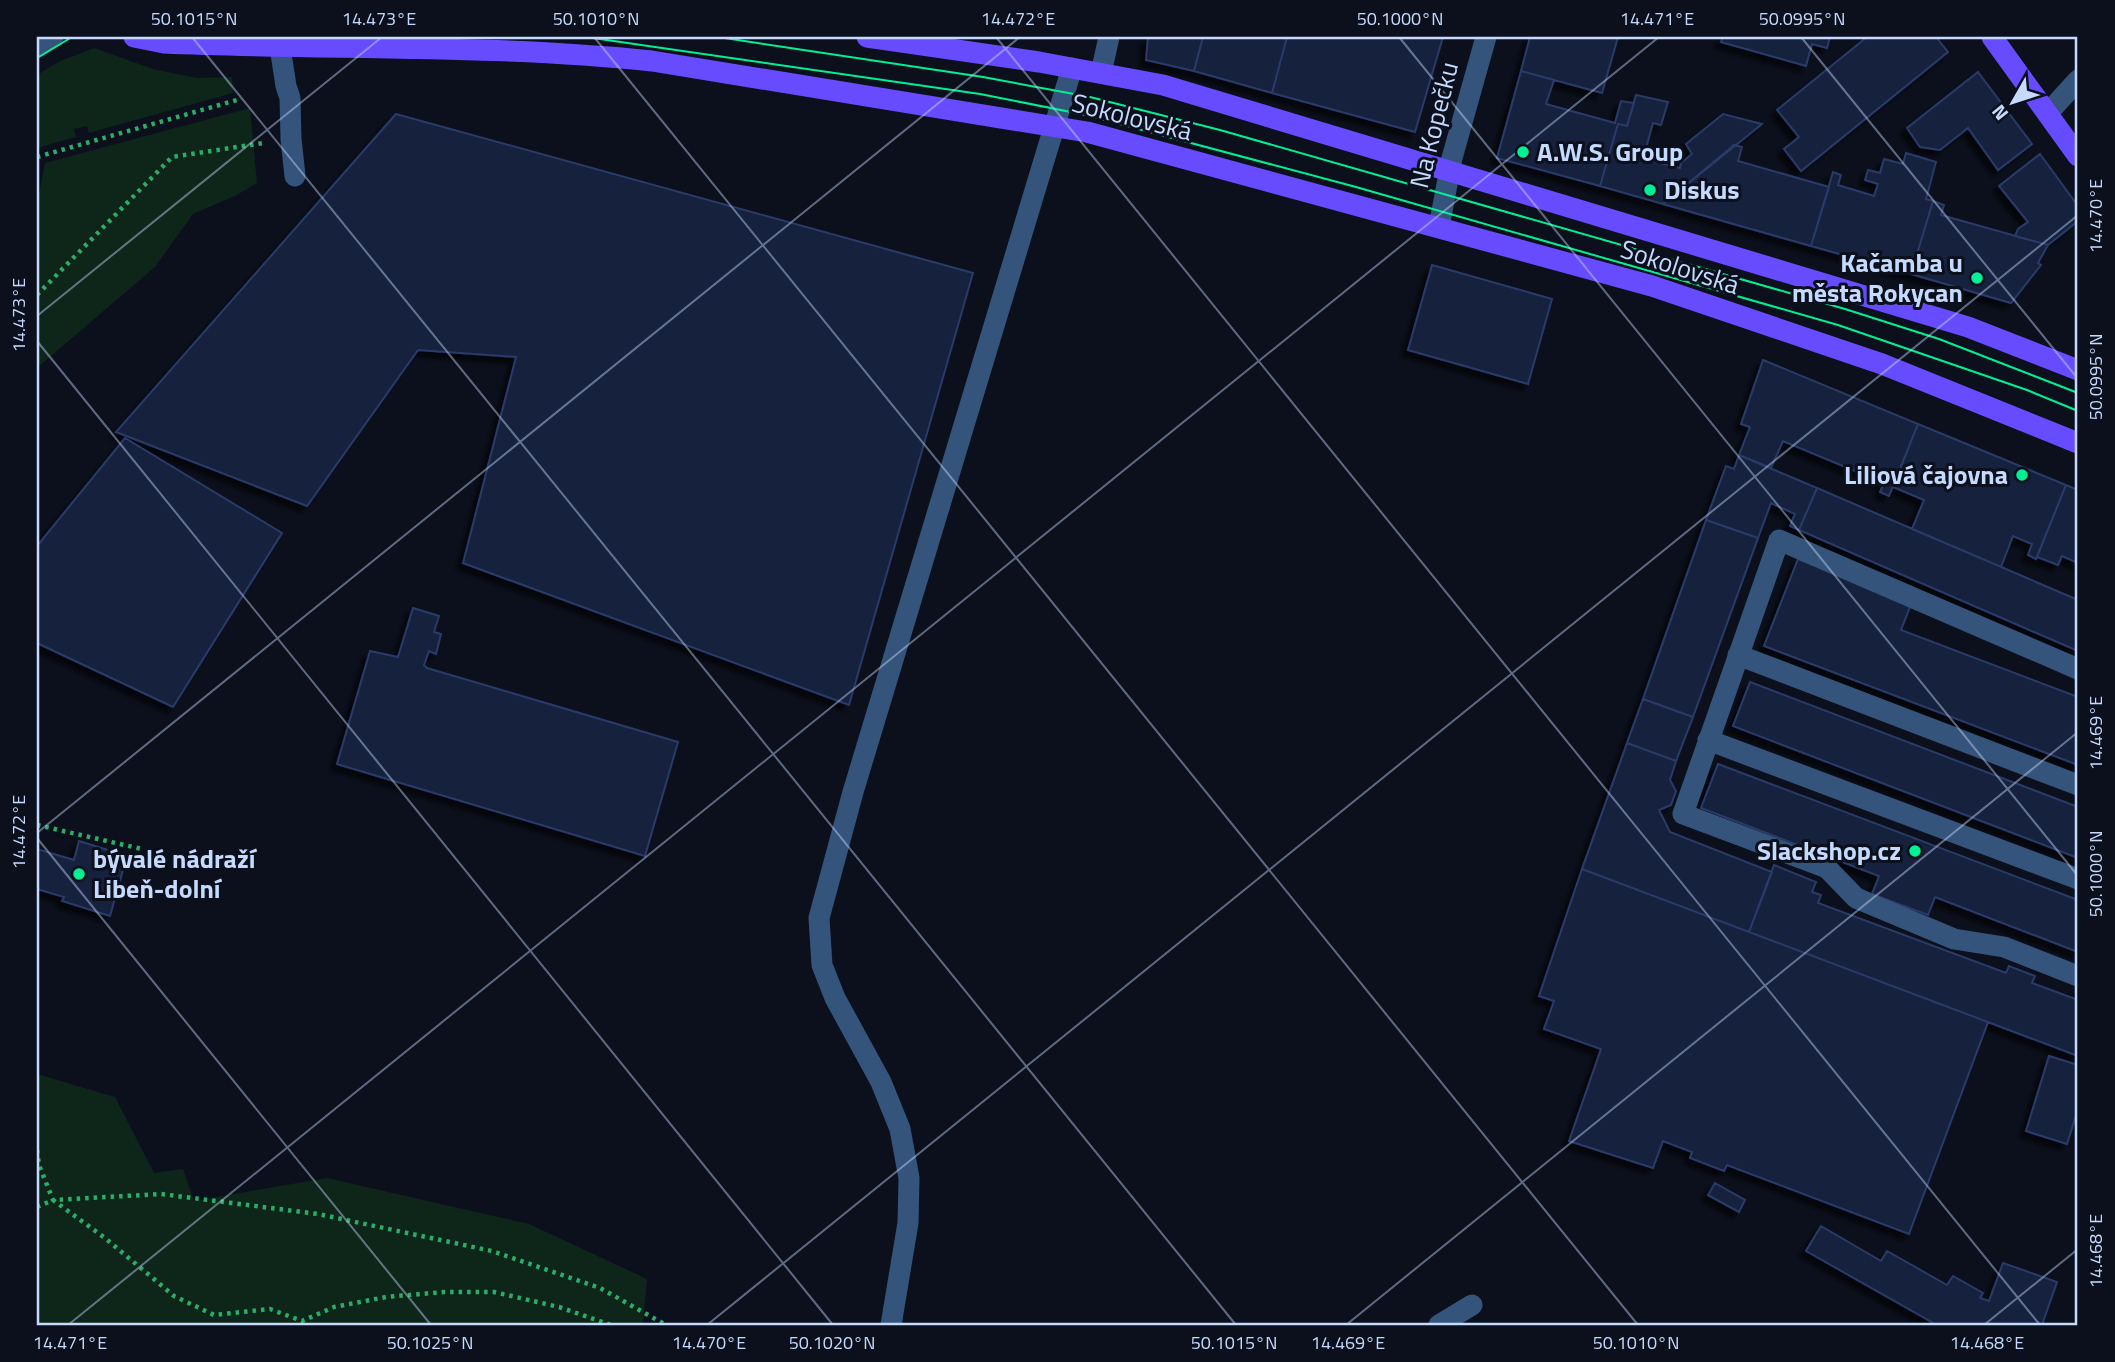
<svg xmlns="http://www.w3.org/2000/svg" width="2115" height="1362" font-family="'Titillium Web',sans-serif">
	<defs>
		<filter id="shadow"><feDropShadow dx="-6" dy="6" stdDeviation="2" flood-color="#0009"/></filter>
	</defs>
	<rect width="100%" height="100%" fill="#0b101c"/>
	<!-- green -->
	<path fill="#0e2619" d="M 94,48 L 153,69 L 197,78 L 232,77 L 233,93 L 89,133 L 87,126 L 74,129 L 76,137 L 37,148 L 37,75 L 58,62 Z
		M 250,108 L 257,183 L 237,195 L 193,214 L 155,267 L 37,368 L 37,204 L 45,163 Z
		M 37,1074 L 115,1097 L 154,1173 L 183,1169 L 194,1201 L 327,1178 L 529,1224 L 647,1279 L 643,1325 L 37,1325 Z"/>
	<!-- building -->
	<path fill="#17213d" stroke="#293b69" stroke-width="2" filter="url(#shadow)" d="M 1148,37 L 1203,37 L 1194,71 L 1146,60 Z
		M 1203,37 L 1287,37 L 1272,93 L 1194,71 Z
		M 1287,37 L 1443,37 L 1415,132 L 1272,93 Z
		M 1530,37 L 1618,37 L 1602,93 L 1521,71 Z
		M 1723,37 L 1830,37 L 1827,48 L 1812,44 L 1806,66 L 1721,42 Z
		M 1867,37 L 1936,37 L 1948,52 L 1801,171 L 1784,149 L 1799,137 L 1777,110 Z
		M 1521,71 L 1554,80 L 1546,104 L 1615,123 L 1621,101 L 1634,103 L 1627,126 L 1618,124 L 1600,186 L 1497,158 Z
		M 1978,72 L 2032,144 L 1998,170 L 1968,128 L 1940,150 L 1920,147 L 1907,128 Z
		M 1636,95 L 1668,102 L 1661,125 L 1653,123 L 1643,159 L 1680,168 L 1681,163 L 1692,154 L 1686,144 L 1723,114 L 1762,124 L 1663,204 L 1600,186 L 1618,124 L 1627,126 Z
		M 396,114 L 973,273 L 849,705 L 463,563 L 516,357 L 418,350 L 307,506 L 116,432 Z
		M 1734,145 L 1742,147 L 1738,161 L 1829,187 L 1811,246 L 1663,204 Z
		M 1906,153 L 1936,162 L 1926,199 L 1933,201 L 1911,274 L 1811,246 L 1833,172 L 1841,175 L 1838,185 L 1874,196 L 1878,184 L 1865,180 L 1868,170 L 1880,173 L 1884,159 L 1903,164 Z
		M 2040,154 L 2078,206 L 2078,221 L 2048,245 L 2015,236 L 2018,229 L 2028,222 L 1999,186 Z
		M 1933,201 L 1944,205 L 1941,215 L 2048,245 L 2038,263 L 2041,265 L 2011,303 L 1911,274 Z
		M 1432,265 L 1552,299 L 1528,384 L 1408,350 Z
		M 1763,360 L 1918,424 L 1889,496 L 1880,492 L 1884,483 L 1783,441 L 1771,468 L 1739,455 L 1750,427 L 1741,424 Z
		M 1918,424 L 2066,485 L 2036,559 L 2028,555 L 2032,544 L 2013,536 L 2001,567 L 1912,529 L 1924,500 L 1893,487 Z
		M 125,438 L 282,533 L 173,707 L 37,643 L 37,546 Z
		M 1739,455 L 1817,488 L 1799,530 L 1790,526 L 1795,514 L 1771,503 L 1758,538 L 1706,520 L 1726,466 L 1734,469 Z
		M 2066,485 L 2078,490 L 2078,563 L 2062,556 L 2058,565 L 2037,557 Z
		M 1817,488 L 2078,600 L 2078,651 L 1799,530 Z
		M 1706,520 L 1758,538 L 1693,717 L 1643,699 Z
		M 1798,559 L 1912,602 L 1901,630 L 2078,697 L 2078,765 L 1764,646 Z
		M 413,608 L 439,616 L 434,632 L 441,634 L 436,654 L 429,651 L 424,665 L 427,668 L 678,742 L 645,856 L 337,764 L 370,651 L 398,657 Z
		M 1750,682 L 2078,807 L 2078,858 L 1733,726 Z
		M 1643,699 L 1693,717 L 1676,761 L 1627,743 Z
		M 1627,743 L 1676,761 L 1670,780 L 1676,791 L 1671,805 L 1659,810 L 1670,832 L 1772,872 L 1749,932 L 1582,869 Z
		M 1718,764 L 2078,900 L 2078,952 L 1935,897 L 1928,915 L 1872,894 L 1879,876 L 1701,808 Z
		M 79,841 L 127,856 L 110,916 L 62,901 L 64,897 L 37,889 L 37,849 L 74,860 Z
		M 1774,865 L 1816,882 L 1812,892 L 1821,895 L 1818,903 L 2006,973 L 2009,966 L 2035,976 L 2032,983 L 2078,1000 L 2078,1056 L 1749,932 Z
		M 1582,869 L 1988,1022 L 1909,1234 L 1727,1165 L 1724,1171 L 1690,1158 L 1692,1152 L 1663,1141 L 1653,1168 L 1569,1141 L 1601,1049 L 1544,1029 L 1554,1001 L 1539,996 Z
		M 2049,1056 L 2078,1065 L 2078,1109 L 2067,1144 L 2026,1131 Z
		M 1715,1183 L 1745,1200 L 1739,1212 L 1708,1195 Z
		M 1821,1226 L 1881,1261 L 1887,1251 L 1947,1285 L 1953,1276 L 1983,1293 L 1980,1298 L 1989,1301 L 2003,1263 L 2057,1282 L 2042,1325 L 1937,1325 L 1806,1251 Z"/>
	<g fill="none" stroke-linecap="round" stroke-linejoin="round">
		<!-- path -->
		<path stroke="#2bad67" stroke-width="4.5" stroke-dasharray="3.5 5" stroke-linecap="butt" d="M 37,157 L 237,100
			M 37,295 L 172,157 L 263,143
			M 37,825 L 142,849
			M 37,1150 L 39,1165 L 53,1200 L 161,1194 L 318,1214 L 492,1251 L 600,1288 L 666,1325
			M 37,1207 L 53,1200 L 105,1238 L 174,1296 L 214,1315 L 270,1309 L 302,1321 L 334,1307 L 386,1297 L 444,1292 L 494,1292 L 559,1307 L 611,1325"/>
		<!-- minor -->
		<path stroke="#35547b" stroke-width="21" d="M 37,47 L 53,37
			M 280,47 L 286,86 L 290,98 L 291,139 L 295,176
			M 1101,73 L 1109,37
			M 2048,113 L 2078,80
			M 1439,227 L 1452,158 L 1486,37
			M 1738,655 L 2078,785
			M 2078,669 L 1779,540 L 1683,814 L 1827,868 L 1856,898 L 1954,939 L 2004,947 L 2078,976
			M 1708,740 L 2078,879
			M 891,1325 L 908,1223 L 909,1178 L 900,1129 L 881,1082 L 835,998 L 822,965 L 819,918 L 853,792 L 1072,68
			M 1439,1325 L 1472,1305"/>
		<!-- major -->
		<path stroke="#674cff" stroke-width="21" d="M 134,37 L 164,43 C 327,50 490,44 652,61 L 1087,132 L 1652,286 L 1882,364 L 2078,443
			M 867,37 L 1039,62 L 1163,85 L 1968,327 L 2078,370
			M 1992,37 L 2078,156"/>
		<!-- tram -->
		<path stroke="#00f096" stroke-width="2" d="M 586,37 L 980,94 L 1086,115 L 1356,187 L 1838,325 L 2027,390 L 2078,411
			M 718,37 L 983,77 L 1090,97 L 1220,130 L 1845,309 L 1939,339 L 2078,393
			M 37,58 L 72,37"/>
	</g>
	<!-- ticks -->
	<path fill="none" stroke="#c5daff" stroke-width="2" stroke-opacity="0.45" d="M 192,37 L 1236,1325M 594,37 L 1638,1325M 996,37 L 2040,1325M 1399,37 L 2078,876M 1801,37 L 2078,379M 37,316 L 382,37M 37,341 L 833,1325M 37,833 L 1020,37M 37,838 L 431,1325M 68,1325 L 1659,37M 707,1325 L 2078,215M 1346,1325 L 2078,732M 1984,1325 L 2078,1249"/>
	<!-- markers -->
	<g fill="#00f096" stroke="#0b101c" stroke-width="2.5">
		<circle cx="1523" cy="152" r="7"/>
		<circle cx="1650" cy="190" r="7"/>
		<circle cx="1977" cy="278" r="7"/>
		<circle cx="2022" cy="475" r="7"/>
		<circle cx="1915" cy="851" r="7"/>
		<circle cx="79" cy="874" r="7"/>
	</g>
	<g text-anchor="middle" stroke-width="6" stroke-linejoin="round" paint-order="stroke">
		<!-- street labels -->
		<g font-size="26" fill="#c5daff" stroke="#0b101c">
			<text transform="translate(1132 117) rotate(14)" y="9">Sokolovská</text>
			<text transform="translate(1434 125) rotate(-76)" y="9">Na Kopečku</text>
			<text transform="translate(1680 267) rotate(18)" y="9">Sokolovská</text>
		</g>
		<!-- poi labels -->
		<g font-size="26" font-weight="bold" fill="#c5daff" stroke="#0b101c" text-anchor="start">
			<text x="1537" y="161">A.W.S. Group</text>
			<text x="1664" y="199">Diskus</text>
			<text x="1963" y="272" text-anchor="end">Kačamba u<tspan x="1963" dy="30">města Rokycan</tspan></text>
			<text x="2008" y="484" text-anchor="end">Liliová čajovna</text>
			<text x="1901" y="860" text-anchor="end">Slackshop.cz</text>
			<text x="93" y="868">bývalé nádraží<tspan x="93" dy="30">Libeň-dolní</tspan></text>
		</g>
	</g>
	<!-- border -->
	<rect width="2115" height="1362" fill="none" stroke="#0b101c" stroke-width="77"/>
	<!-- north arrow -->
	<g transform="translate(2013 102) rotate(231)" stroke="#0b101c" stroke-width="5" paint-order="stroke">
	<path d="M0-5L12 26L0 18L-12 26Z" fill="#c5daff"/>
	<text y="-10" font-size="19" font-weight="bold" text-anchor="middle" fill="#c5daff">N</text>
	</g>
	<rect x="38" y="38" width="2038" height="1286" fill="none" stroke="#c5daff" stroke-width="2.5"/>
	<g font-size="18" text-anchor="middle" fill="#c5daff">
		<text x="194" y="25">50.1015°N</text>
		<text x="379" y="25">14.473°E</text>
		<text x="596" y="25">50.1010°N</text>
		<text x="1018" y="25">14.472°E</text>
		<text x="1400" y="25">50.1000°N</text>
		<text x="1657" y="25">14.471°E</text>
		<text x="1802" y="25">50.0995°N</text>
		<text transform="translate(2096 216) rotate(-90)" y="6">14.470°E</text>
		<text transform="translate(19 315) rotate(-90)" y="6">14.473°E</text>
		<text transform="translate(2096 377) rotate(-90)" y="6">50.0995°N</text>
		<text transform="translate(2096 733) rotate(-90)" y="6">14.469°E</text>
		<text transform="translate(19 832) rotate(-90)" y="6">14.472°E</text>
		<text transform="translate(2096 874) rotate(-90)" y="6">50.1000°N</text>
		<text transform="translate(2096 1251) rotate(-90)" y="6">14.468°E</text>
		<text x="70" y="1349">14.471°E</text>
		<text x="430" y="1349">50.1025°N</text>
		<text x="709" y="1349">14.470°E</text>
		<text x="832" y="1349">50.1020°N</text>
		<text x="1234" y="1349">50.1015°N</text>
		<text x="1348" y="1349">14.469°E</text>
		<text x="1636" y="1349">50.1010°N</text>
		<text x="1987" y="1349">14.468°E</text>
	</g>
</svg>
